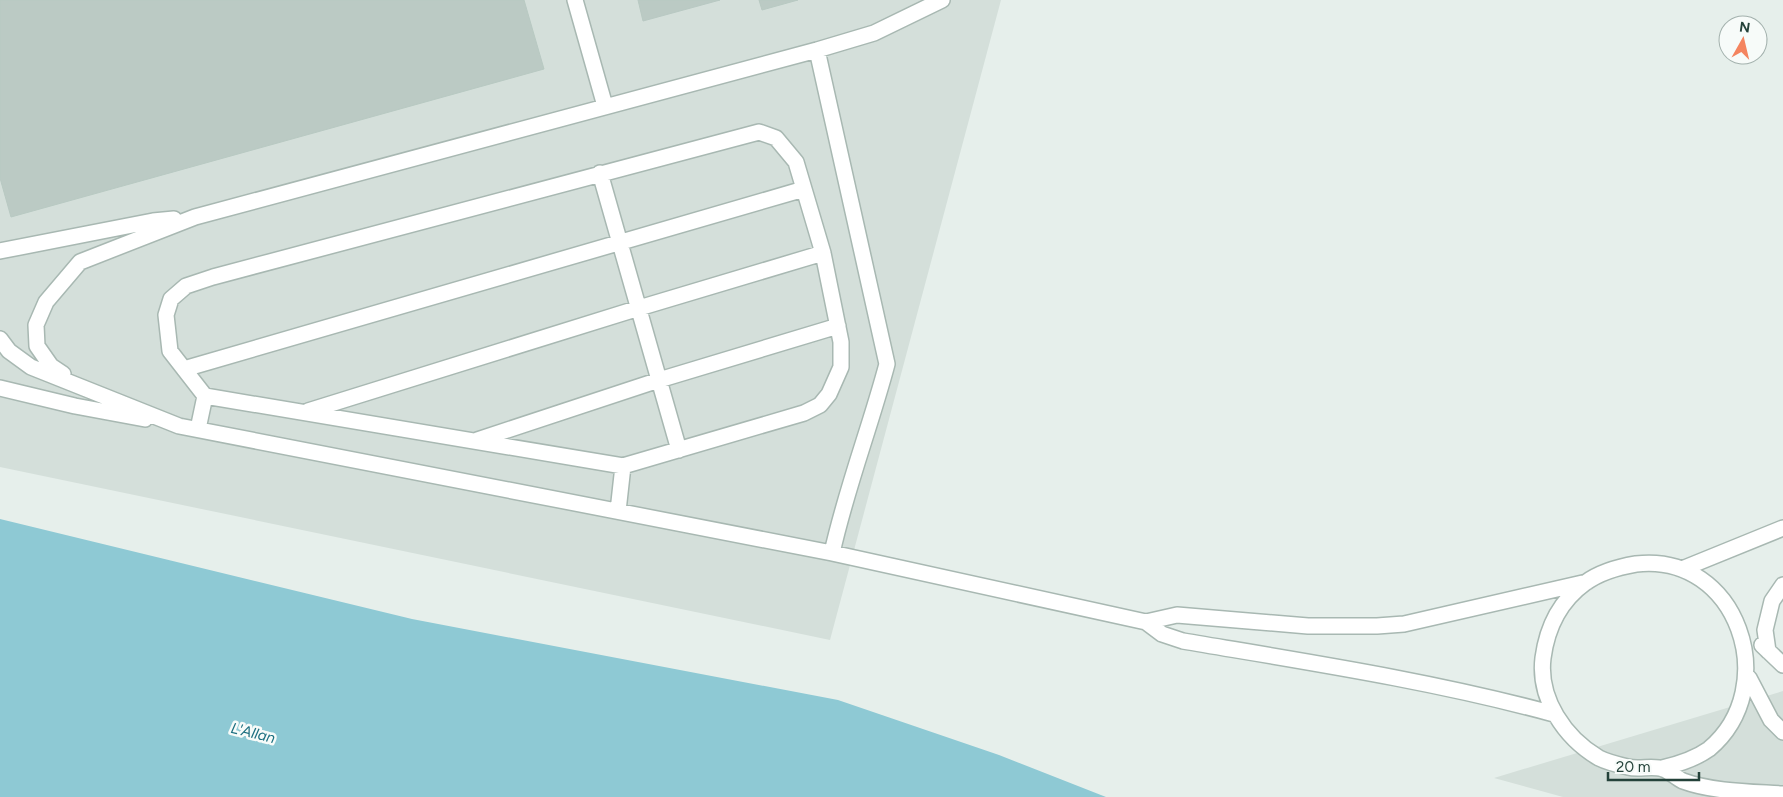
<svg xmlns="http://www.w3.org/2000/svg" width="1783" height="797" font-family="Figtree,sans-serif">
	<rect width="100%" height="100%" fill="#e6efeb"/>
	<!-- built -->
	<path fill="#d4dfda" d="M 0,0 L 1001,0 L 830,640 L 0,467 Z
		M 1783,691 L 1783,797 L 1563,797 L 1494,778 Z"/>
	<!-- water -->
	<path fill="#8ec9d4" d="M 0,519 L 412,619 L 838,700 L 999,755 L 1106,797 L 0,797 Z"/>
	<!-- building -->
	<path fill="#bbcac4" stroke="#b8c9c2" d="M 0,0 L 524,0 L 544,69 L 11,217 L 0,178 Z
		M 638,0 L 720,0 L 643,21 Z
		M 759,0 L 798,0 L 762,10 Z"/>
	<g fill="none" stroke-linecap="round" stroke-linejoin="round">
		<!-- minor casing -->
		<g stroke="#a8b8b2" stroke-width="18">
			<path id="minor" d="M 575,0 L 605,106
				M 817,50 L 887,364 C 870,428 846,489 832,553
				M 759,132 L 776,138 L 796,162 L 823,253 L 841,342 L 841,367 L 829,394 L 820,405 L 804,413 L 623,466 L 205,396 L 170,351 L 166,315 L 171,299 L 186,286 L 213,277 Z
				M 600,173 L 679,450
				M 0,251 L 153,221 L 174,219
				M 0,339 L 9,351 L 31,367 L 179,426 L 832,553 L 1146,622
				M 184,369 L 804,189
				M 63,374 L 51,366 L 37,346 L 36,325 L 46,302 L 80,262 L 195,217 L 817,50 L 874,33 L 942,0
				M 0,388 L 75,406 L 145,419
				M 308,411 L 639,308 L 823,253
				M 198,429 L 205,396
				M 477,440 L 659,380 L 838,326
				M 618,511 L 623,466
				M 1682,569 L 1783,528
				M 1762,645 L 1783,665
				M 1768,651 L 1765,630 L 1772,601 L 1783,585
				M 1749,678 L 1771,720 L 1783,732
				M 1554,714 C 1433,681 1307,662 1183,641 L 1162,634 L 1146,622 L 1177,615 L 1308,626 L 1377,626 L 1404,624 L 1587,582
				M 1662,768 C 1679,764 1695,759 1709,749 C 1783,687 1738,552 1636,564 C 1618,567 1600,572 1585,583 C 1560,601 1547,628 1543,658 C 1538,699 1565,738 1599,758 C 1607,762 1619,765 1628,767 C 1639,770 1653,765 1663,769 C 1670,771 1676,778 1683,781 C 1713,792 1752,792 1783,794"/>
		</g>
		<!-- minor -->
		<use href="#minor" stroke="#fff" stroke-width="15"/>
	</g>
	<g text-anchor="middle" stroke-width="5" stroke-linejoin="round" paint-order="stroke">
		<!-- water labels -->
		<g font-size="15" font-style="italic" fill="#1c6f80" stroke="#f7fbf9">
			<text transform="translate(253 733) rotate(14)" y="5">L'Allan</text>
		</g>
	</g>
	<!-- north arrow -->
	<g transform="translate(1743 40) rotate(8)"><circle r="24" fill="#f7fbf9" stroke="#a3b1ad"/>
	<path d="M0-4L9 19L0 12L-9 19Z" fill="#f4845f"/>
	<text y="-8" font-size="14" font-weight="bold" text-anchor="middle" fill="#24423a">N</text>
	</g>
	<!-- scale -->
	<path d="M1608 772v8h91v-8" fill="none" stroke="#24423a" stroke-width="2.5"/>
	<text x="1616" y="772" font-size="15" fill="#24423a" stroke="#f7fbf9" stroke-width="4" paint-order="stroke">20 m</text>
</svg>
